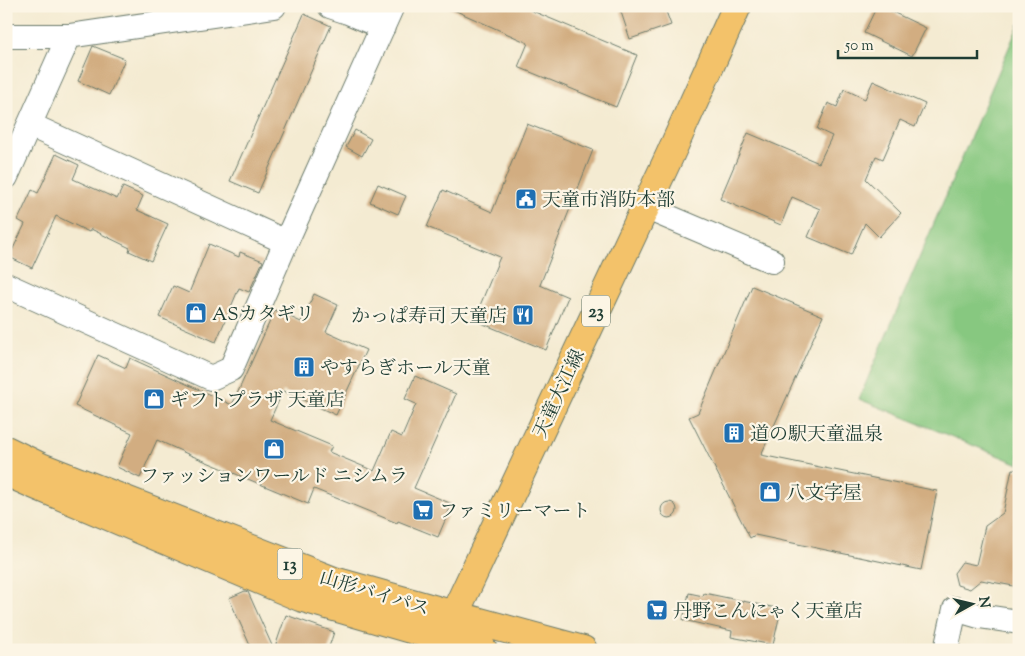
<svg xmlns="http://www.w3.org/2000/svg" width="1025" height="656" font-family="'Sorts Mill Goudy','Noto Serif JP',serif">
	<rect width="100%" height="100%" fill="#fcf5e5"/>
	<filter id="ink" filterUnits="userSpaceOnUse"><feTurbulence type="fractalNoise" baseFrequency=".02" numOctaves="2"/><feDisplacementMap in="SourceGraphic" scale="10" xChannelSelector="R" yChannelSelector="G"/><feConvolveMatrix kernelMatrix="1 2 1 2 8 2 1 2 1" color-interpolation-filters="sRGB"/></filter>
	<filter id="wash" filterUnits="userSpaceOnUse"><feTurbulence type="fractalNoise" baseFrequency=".0096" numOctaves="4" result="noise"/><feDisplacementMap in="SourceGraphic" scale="20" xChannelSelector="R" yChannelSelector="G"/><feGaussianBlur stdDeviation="1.12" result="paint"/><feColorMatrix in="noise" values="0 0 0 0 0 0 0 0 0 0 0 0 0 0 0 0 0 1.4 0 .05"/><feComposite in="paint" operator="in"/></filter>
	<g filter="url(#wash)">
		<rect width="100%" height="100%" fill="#f4ebd2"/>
		<!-- green -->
		<path fill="#87c880" stroke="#53825a" d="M 1019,24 L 1019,464 L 859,399 Z"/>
		<g id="blocks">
			<!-- building -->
			<path fill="#d2ad81" d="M 445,6 L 532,6 L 530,10 L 637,55 L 616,107 L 518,67 L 528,43 Z
				M 619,6 L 664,6 L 671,25 L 630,39 Z
				M 877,6 L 880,6 L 926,28 L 912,56 L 864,33 Z
				M 304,14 L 331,26 L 258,193 L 230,181 Z
				M 93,46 L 125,59 L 109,95 L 78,81 Z
				M 873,81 L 925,104 L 915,127 L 900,120 L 883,159 L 876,156 L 866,179 L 901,213 L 879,237 L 865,223 L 851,255 L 808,237 L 820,209 L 792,197 L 781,225 L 720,199 L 748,133 L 819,163 L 832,136 L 817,129 L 828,103 L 837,107 L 844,89 L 865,99 Z
				M 527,124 L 593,150 L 540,285 L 568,297 L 546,350 L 474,320 L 500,257 L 427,227 L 443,190 L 492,212 Z
				M 355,130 L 371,139 L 362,156 L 346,147 Z
				M 56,154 L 79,165 L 73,179 L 117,199 L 123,187 L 143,196 L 137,210 L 168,224 L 151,261 L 129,251 L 130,248 L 91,229 L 89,232 L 56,216 L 32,268 L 9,257 L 25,224 L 18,220 L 32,190 L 38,193 Z
				M 378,184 L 406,196 L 398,214 L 370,202 Z
				M 209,244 L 239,257 L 240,252 L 263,261 L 249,292 L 239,288 L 216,342 L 159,317 L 173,286 L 189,293 Z
				M 752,286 L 823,316 L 761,455 L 937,491 L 921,570 L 755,535 L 750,538 L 689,417 L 698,413 Z
				M 314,294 L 338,305 L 326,332 L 366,350 L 336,415 L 283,391 L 270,420 L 332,446 L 329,452 L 374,471 L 391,432 L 402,437 L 416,404 L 405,399 L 415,376 L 456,394 L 414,488 L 452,504 L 438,537 L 398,521 L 397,523 L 314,489 L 308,504 L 190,455 L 157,440 L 140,478 L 117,467 L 132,433 L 75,406 L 98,355 L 126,368 L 130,358 L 232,405 L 275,310 L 301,322 Z
				M 1012,469 L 1019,470 L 1019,587 L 981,580 L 970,589 L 957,585 L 954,573 L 962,562 L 976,565 L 985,526 L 1003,513 Z
				M661 510a8 8 0 1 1 16 0a8 8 0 1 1-16 0Z
				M 245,591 L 248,592 L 274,650 L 252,650 L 229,598 Z
				M 689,593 L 703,596 L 704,593 L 781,609 L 773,645 L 731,637 L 732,631 L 683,620 Z
				M 286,615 L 334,632 L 328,650 L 274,650 Z"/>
		</g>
	</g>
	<g filter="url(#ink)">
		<use href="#blocks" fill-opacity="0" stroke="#6a7a6b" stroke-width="1"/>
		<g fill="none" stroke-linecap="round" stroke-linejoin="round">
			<!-- minor casing -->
			<g stroke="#6a7a6b" stroke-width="26">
				<path id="minor" d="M 330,6 L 348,12 L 383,27
					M 6,36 L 69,36 L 274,6
					M 30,125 L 286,242
					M 6,177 L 69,36
					M 645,207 L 772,261
					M 6,285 L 211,378 L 231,369 L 286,242 L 392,6
					M 946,650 L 955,609 L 979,616 L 1019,622"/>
			</g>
			<!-- major casing -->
			<g stroke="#6a7a6b" stroke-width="30">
				<path id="major" d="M 454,615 L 669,157 L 737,6"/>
			</g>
			<!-- highway casing -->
			<g stroke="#6a7a6b" stroke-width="30">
				<path id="highway" d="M 6,450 L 41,467 L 334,581 L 454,615 L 583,650
					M 6,472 L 35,485 L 300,597 L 483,650"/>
			</g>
			<!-- minor -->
			<use href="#minor" stroke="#fff" stroke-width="24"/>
			<!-- major -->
			<use href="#major" stroke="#f3c26a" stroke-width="28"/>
			<!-- highway -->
			<use href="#highway" stroke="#f3c26a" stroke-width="28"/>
		</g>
	</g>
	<!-- icons -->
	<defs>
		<g id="civic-square" transform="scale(1.125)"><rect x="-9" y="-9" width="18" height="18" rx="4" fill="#1f6fb2" stroke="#fcf5e5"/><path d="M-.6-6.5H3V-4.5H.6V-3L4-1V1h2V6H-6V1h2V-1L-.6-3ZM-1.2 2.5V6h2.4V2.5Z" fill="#fff"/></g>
		<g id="shop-square" transform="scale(1.125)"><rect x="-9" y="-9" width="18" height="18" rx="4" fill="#1f6fb2" stroke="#fcf5e5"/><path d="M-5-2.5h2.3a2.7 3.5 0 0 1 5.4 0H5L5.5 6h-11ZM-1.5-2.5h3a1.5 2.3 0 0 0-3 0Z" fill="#fff"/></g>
		<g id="restaurant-square" transform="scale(1.125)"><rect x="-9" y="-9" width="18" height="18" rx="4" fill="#1f6fb2" stroke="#fcf5e5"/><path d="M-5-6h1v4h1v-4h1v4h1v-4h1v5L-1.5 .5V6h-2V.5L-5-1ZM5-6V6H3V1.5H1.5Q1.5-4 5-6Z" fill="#fff"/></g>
		<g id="building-square" transform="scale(1.125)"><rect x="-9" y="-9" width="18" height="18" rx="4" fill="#1f6fb2" stroke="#fcf5e5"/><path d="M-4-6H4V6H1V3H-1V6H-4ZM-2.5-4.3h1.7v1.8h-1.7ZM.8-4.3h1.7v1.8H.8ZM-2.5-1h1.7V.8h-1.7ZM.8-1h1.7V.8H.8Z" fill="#fff"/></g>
		<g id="supermarket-square" transform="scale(1.125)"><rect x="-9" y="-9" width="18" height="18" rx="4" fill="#1f6fb2" stroke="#fcf5e5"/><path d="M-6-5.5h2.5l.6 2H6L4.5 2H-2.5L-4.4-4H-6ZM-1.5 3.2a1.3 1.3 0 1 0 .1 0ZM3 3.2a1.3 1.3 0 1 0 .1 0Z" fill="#fff"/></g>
	</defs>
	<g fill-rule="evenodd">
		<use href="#civic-square" x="526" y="199"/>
		<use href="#shop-square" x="196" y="313"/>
		<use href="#restaurant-square" x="523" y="315"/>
		<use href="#building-square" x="304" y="367"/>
		<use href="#shop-square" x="154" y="399"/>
		<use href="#building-square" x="734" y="433"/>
		<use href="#shop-square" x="274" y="449"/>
		<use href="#shop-square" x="770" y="492"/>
		<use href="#supermarket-square" x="423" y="510"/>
		<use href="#supermarket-square" x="657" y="610"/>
	</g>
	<g text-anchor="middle" stroke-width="4.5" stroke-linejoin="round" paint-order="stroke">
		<!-- shield labels -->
		<g fill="#fcf5e5" stroke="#617469" stroke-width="1">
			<rect x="582" y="295.5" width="28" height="31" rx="4"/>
			<rect x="277.5" y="548.5" width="25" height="31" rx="4"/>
		</g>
		<g font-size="18" font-weight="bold" fill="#1f3d34">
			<text x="596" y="317">23</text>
			<text x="290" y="570">13</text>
		</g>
		<!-- poi labels -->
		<g font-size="19" fill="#1f3d34" stroke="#fcf5e5" text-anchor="start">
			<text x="542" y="206">天童市消防本部</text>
			<text x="212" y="320">ASカタギリ</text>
			<text x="507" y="322" text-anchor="end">かっぱ寿司 天童店</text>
			<text x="320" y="374">やすらぎホール天童</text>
			<text x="170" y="406">ギフトプラザ 天童店</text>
			<text x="750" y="440">道の駅天童温泉</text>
			<text x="274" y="482" text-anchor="middle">ファッションワールド ニシムラ</text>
			<text x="786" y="499">八文字屋</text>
			<text x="439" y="517">ファミリーマート</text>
			<text x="673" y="617">丹野こんにゃく天童店</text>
		</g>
		<!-- street labels -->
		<g font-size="19" fill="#1f3d34" stroke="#fcf5e5">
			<text transform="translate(558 393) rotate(-65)" y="7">天童大江線</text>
			<text transform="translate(375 592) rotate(17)" y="7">山形バイパス</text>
		</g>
	</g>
	<!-- margin -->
	<rect width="1025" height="656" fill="none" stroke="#fcf5e5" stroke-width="25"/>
	<!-- north arrow -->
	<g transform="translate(972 604) rotate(82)" stroke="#fcf5e5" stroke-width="4" paint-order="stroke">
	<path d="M0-4L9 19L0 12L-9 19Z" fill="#1f3d34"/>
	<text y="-8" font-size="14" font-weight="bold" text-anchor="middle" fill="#1f3d34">N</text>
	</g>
	<!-- scale -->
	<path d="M838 50v8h139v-8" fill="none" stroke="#1f3d34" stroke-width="2.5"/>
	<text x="845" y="50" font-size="15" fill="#1f3d34" stroke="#fcf5e5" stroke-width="4" paint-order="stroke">50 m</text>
</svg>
